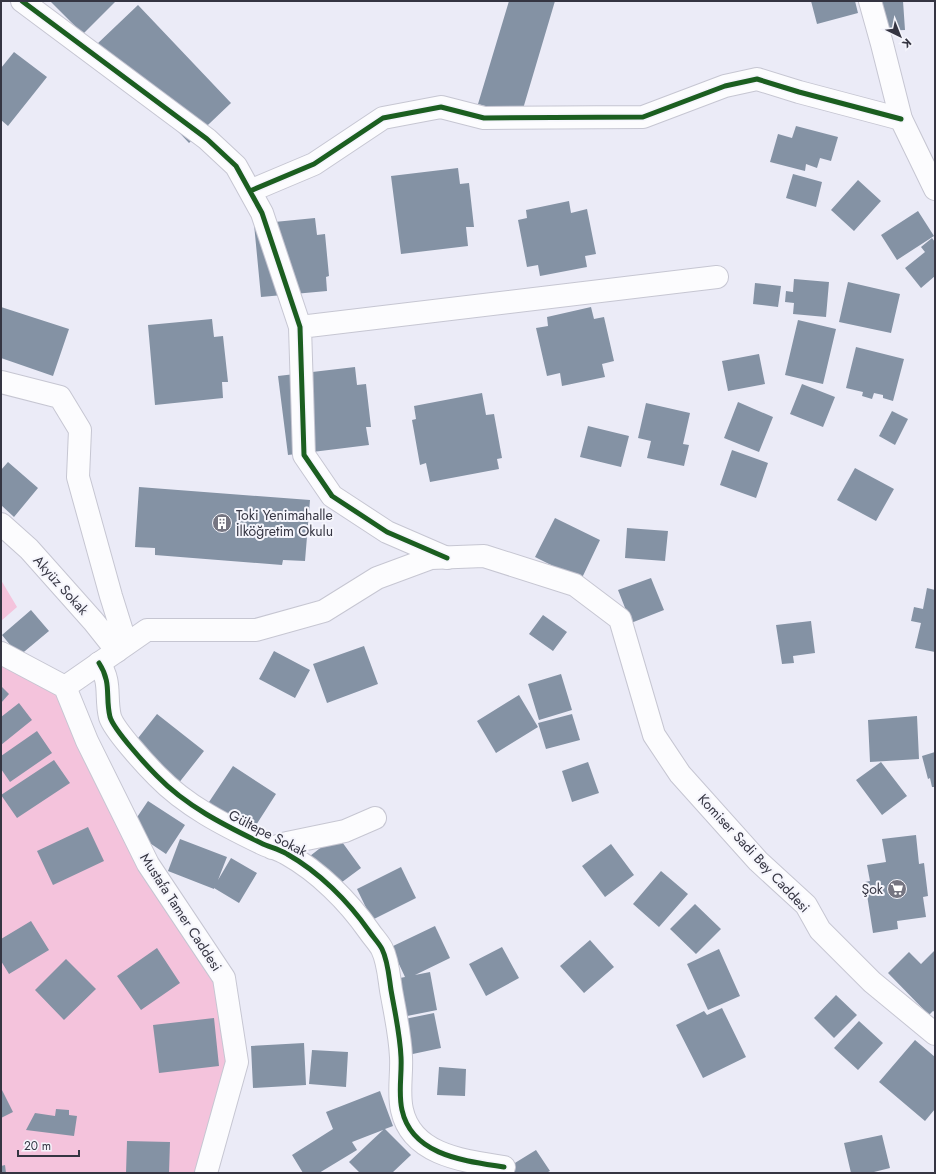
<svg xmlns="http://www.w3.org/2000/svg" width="936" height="1174" font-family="Jost,sans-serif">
	<rect width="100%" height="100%" fill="#ebebf7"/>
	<!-- green -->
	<path fill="#f4c3dc" d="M 1,580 L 17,607 L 1,621 Z
		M 1,653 L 65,687 L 87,741 L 224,978 L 237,1062 L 206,1173 L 1,1173 Z"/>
	<!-- building -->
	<path fill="#8492a4" d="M 50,1 L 116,1 L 83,34 Z
		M 509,1 L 555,1 L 517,129 L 496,123 L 499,110 L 478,104 Z
		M 811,1 L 855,1 L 858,13 L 817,24 Z
		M 876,1 L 903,1 L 905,30 L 877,31 Z
		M 138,5 L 231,103 L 189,143 L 96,45 Z
		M 14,52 L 47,77 L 8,126 L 1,120 L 1,68 Z
		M 796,126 L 838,137 L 831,161 L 820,158 L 817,168 L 806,164 L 805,171 L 770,162 L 778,134 L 792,138 Z
		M 458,168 L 460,184 L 469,183 L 474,227 L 466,227 L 468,246 L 401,254 L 391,176 Z
		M 793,174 L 822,182 L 816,207 L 786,198 Z
		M 858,180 L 881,201 L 854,231 L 831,210 Z
		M 569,201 L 571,213 L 587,209 L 596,254 L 585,256 L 587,267 L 540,276 L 538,265 L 527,267 L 518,220 L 527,218 L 526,210 Z
		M 918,211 L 934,236 L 897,260 L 881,235 Z
		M 315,218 L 317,235 L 325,234 L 329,276 L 326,277 L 327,291 L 261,297 L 254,224 Z
		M 932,238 L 935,242 L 935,276 L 921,288 L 905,268 L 925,252 L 921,247 Z
		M 794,279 L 829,282 L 826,317 L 793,314 L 794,303 L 785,302 L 786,291 L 793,292 Z
		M 848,282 L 900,294 L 891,333 L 839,322 Z
		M 755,283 L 781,286 L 778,307 L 753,304 Z
		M 1,307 L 69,329 L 53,376 L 1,358 Z
		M 591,307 L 594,319 L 604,317 L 614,361 L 602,364 L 605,377 L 562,386 L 560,373 L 547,376 L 536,328 L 548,326 L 547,317 Z
		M 212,319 L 214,337 L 223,336 L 228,382 L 222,382 L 223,398 L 155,405 L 148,325 Z
		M 798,320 L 836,329 L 823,384 L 785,375 Z
		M 856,347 L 904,359 L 893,401 L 883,398 L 883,395 L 874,393 L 872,399 L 862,396 L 863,392 L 846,388 Z
		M 759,354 L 765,384 L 728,391 L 722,361 Z
		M 355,367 L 357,385 L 366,384 L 371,427 L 366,427 L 369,445 L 288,455 L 278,376 Z
		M 802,384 L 835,397 L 823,427 L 790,414 Z
		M 482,393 L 486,415 L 494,414 L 502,458 L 497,459 L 499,469 L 430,482 L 426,463 L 420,465 L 412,420 L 416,419 L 414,406 Z
		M 738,402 L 773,417 L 759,452 L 724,438 Z
		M 646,403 L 690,413 L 683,444 L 689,445 L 684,466 L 647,458 L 651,441 L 638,438 Z
		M 892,411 L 908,419 L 895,445 L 879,436 Z
		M 588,426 L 629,436 L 621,467 L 580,457 Z
		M 732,450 L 768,463 L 756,498 L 720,485 Z
		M 8,462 L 38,488 L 14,517 L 1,505 L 1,470 Z
		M 855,468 L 894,489 L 876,521 L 837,500 Z
		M 139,487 L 310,500 L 305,561 L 283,560 L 282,565 L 155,555 L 155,548 L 135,547 Z
		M 555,518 L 600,540 L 581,580 L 535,557 Z
		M 627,528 L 668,531 L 665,561 L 625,558 Z
		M 651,578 L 664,610 L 631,623 L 618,590 Z
		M 927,588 L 935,590 L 935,652 L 915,648 L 921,623 L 911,621 L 914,607 L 923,609 Z
		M 31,610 L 49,631 L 19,656 L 2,635 Z
		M 543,615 L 567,632 L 553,651 L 529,634 Z
		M 811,621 L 815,653 L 793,656 L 794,663 L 782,664 L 776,625 Z
		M 364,646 L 378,684 L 327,703 L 313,664 Z
		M 274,651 L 310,670 L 295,698 L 259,679 Z
		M 561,674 L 572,710 L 539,720 L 528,684 Z
		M 1,686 L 9,694 L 1,703 Z
		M 519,695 L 538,727 L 496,753 L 477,721 Z
		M 19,703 L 32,720 L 1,745 L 1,717 Z
		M 157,714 L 204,751 L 178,784 L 131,747 Z
		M 572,714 L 580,740 L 546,749 L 538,723 Z
		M 917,716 L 919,759 L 870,762 L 868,720 Z
		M 37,731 L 52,753 L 10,782 L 1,769 L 1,756 Z
		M 935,752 L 935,787 L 932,787 L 930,778 L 928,779 L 922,756 Z
		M 54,760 L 70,783 L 17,818 L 1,795 Z
		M 588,762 L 599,793 L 572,802 L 562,771 Z
		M 881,762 L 907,796 L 882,815 L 856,780 Z
		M 233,766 L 276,794 L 251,833 L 207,805 Z
		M 148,801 L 185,825 L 166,854 L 129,829 Z
		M 88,827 L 104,861 L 53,885 L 37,851 Z
		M 337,835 L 361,868 L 334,888 L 310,856 Z
		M 916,835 L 919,864 L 924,863 L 928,896 L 923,897 L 926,917 L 897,921 L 898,929 L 873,933 L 865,882 L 870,881 L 867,865 L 886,862 L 882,839 Z
		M 180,839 L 227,857 L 218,880 L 231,858 L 257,873 L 239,903 L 214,888 L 214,889 L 168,871 Z
		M 611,844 L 634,875 L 605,897 L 582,866 Z
		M 401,867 L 416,898 L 372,920 L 357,889 Z
		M 661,871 L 688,894 L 659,927 L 633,904 Z
		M 695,904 L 721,929 L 696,954 L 670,929 Z
		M 31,921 L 49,950 L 9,974 L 1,961 L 1,939 Z
		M 435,926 L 450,958 L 415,975 L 430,972 L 437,1010 L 402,1017 L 395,979 L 405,977 L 391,947 Z
		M 590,940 L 614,967 L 584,993 L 560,966 Z
		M 502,947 L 519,978 L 486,996 L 469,964 Z
		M 157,948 L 180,983 L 141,1010 L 117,976 Z
		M 719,949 L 740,996 L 708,1010 L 687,964 Z
		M 935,950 L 935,1012 L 933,1011 L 929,1015 L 888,973 L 909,952 L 921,964 Z
		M 66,959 L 96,989 L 64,1020 L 35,990 Z
		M 836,995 L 857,1015 L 834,1038 L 814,1018 Z
		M 722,1008 L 746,1057 L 703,1078 L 676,1025 L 704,1011 L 707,1015 Z
		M 434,1013 L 441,1048 L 408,1055 L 400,1020 Z
		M 214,1018 L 219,1066 L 159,1073 L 153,1025 Z
		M 859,1021 L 883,1043 L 858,1070 L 834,1048 Z
		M 915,1040 L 935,1057 L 935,1109 L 925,1121 L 879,1082 Z
		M 304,1043 L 306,1085 L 253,1088 L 251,1046 Z
		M 312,1050 L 348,1052 L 346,1087 L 309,1084 Z
		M 439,1067 L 466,1069 L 465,1096 L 437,1095 Z
		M 1,1088 L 13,1112 L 1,1118 Z
		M 380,1091 L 393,1126 L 385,1129 L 411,1155 L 392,1173 L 360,1173 L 349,1162 L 383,1130 L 352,1142 L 357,1150 L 319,1173 L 303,1173 L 292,1155 L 333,1129 L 326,1112 Z
		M 56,1109 L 69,1110 L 69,1115 L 77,1116 L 74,1136 L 26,1130 L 35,1113 L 55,1116 Z
		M 882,1135 L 890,1168 L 870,1173 L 851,1173 L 844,1143 Z
		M 127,1141 L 170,1142 L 169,1173 L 126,1173 Z
		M 536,1150 L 550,1171 L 546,1173 L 515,1173 L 510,1166 Z
		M 5,1165 L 6,1173 L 1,1173 L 1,1166 Z"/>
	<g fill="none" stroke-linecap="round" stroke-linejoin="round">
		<!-- street casing -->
		<g stroke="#c6c6d2" stroke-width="24">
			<path id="street" d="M 22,1 L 207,139 L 236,166 L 262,213 L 300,327 L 304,455 L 332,496 L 387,532 L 447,558
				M 250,191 L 314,164 L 383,118 L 441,107 L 484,118 L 643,117 L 725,86 L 757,79 L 799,92 L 901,119
				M 300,327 L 717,277
				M 1,382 L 60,397 L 80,430 L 78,477 L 111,596 L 126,644
				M 1,524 L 29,549 L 94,622 L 117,651
				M 99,663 C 112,683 105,696 110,717 C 114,730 146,765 157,776 C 186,806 224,825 261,843 C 269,847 279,849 287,854 C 319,872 348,901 369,931 C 373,937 379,943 382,949 C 388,961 389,977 391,990 C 395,1013 400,1034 401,1057 C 402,1075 398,1093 402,1110 C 412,1156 466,1161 504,1167
				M 272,848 L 287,843 L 345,831 L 375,818"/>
		</g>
		<!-- secondary casing -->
		<g stroke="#c6c6d2" stroke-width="24">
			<path id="secondary" d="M 870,1 L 882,44 L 901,119 L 935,189
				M 1,653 L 65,687
				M 65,687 L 147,630 L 256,630 L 324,611 L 377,578 L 431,558 L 484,556 L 575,585 L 620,619 L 654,735 L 680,774 L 758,861 L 806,905 L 820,930 L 872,982 L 935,1034
				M 65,687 L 87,741 L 148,864 L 224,978 L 237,1062 L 206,1173"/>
		</g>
		<!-- street -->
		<use href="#street" stroke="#fcfcfe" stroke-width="22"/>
		<!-- secondary -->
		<use href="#secondary" stroke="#fcfcfe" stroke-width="22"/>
		<!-- cycleway casing -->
		<g stroke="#f5f5fc" stroke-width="8">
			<path id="cycleway" d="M 22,1 L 207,139 L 236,166 L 262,213 L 300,327 L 304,455 L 332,496 L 387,532 L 447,558
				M 250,191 L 314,164 L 383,118 L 441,107 L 484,118 L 643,117 L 725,86 L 757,79 L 799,92 L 901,119
				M 99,663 C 112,683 105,696 110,717 C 114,730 146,765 157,776 C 186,806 224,825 261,843 C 269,847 279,849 287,854 C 319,872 348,901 369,931 C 373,937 379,943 382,949 C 388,961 389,977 391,990 C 395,1013 400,1034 401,1057 C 402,1075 398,1093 402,1110 C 412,1156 466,1161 504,1167"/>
		</g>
		<!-- cycleway -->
		<use href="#cycleway" stroke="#1b5e20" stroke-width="5"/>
	</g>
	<!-- icons -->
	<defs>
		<g id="building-disc" transform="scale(1)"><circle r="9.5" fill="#757581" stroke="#f5f5fc"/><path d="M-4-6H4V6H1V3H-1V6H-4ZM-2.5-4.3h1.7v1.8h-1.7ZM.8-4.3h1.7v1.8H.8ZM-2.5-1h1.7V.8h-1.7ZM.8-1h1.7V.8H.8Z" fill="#fff"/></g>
		<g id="supermarket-disc" transform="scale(1)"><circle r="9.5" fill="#757581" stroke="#f5f5fc"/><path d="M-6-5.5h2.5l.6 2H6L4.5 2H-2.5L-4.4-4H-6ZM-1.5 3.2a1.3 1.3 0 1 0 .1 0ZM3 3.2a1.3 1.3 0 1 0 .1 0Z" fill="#fff"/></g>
	</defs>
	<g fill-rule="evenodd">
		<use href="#building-disc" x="222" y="523"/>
		<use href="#supermarket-disc" x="897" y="889"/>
	</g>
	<g text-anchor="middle" stroke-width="4" stroke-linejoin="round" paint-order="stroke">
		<!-- poi labels -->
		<g font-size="14" fill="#353542" stroke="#f5f5fc" text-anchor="start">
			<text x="236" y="520">Toki Yenimahalle<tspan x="236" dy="16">İlköğretim Okulu</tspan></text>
			<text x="883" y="894" text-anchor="end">Şok</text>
		</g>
		<!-- street labels -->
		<g font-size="14" fill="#353542" stroke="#f5f5fc">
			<text transform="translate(61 585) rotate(48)" y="5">Akyüz Sokak</text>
			<text transform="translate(268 833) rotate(27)" y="5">Gültepe Sokak</text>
			<text transform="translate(754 853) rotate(47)" y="5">Komiser Sadi Bey Caddesi</text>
			<text transform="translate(181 912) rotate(57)" y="5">Mustafa Tamer Caddesi</text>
		</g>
	</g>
	<!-- border -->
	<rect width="936" height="1174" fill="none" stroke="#353542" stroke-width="4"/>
	<!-- north arrow -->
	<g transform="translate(900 36) rotate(137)" stroke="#f5f5fc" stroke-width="3" paint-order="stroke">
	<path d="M0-3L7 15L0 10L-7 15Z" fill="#353542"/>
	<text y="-6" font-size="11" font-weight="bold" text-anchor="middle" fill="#353542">K</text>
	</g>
	<!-- scale -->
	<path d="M18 1150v6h61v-6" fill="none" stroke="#353542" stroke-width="2"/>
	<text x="24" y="1150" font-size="12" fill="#353542" stroke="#f5f5fc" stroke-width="3" paint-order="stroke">20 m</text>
</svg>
